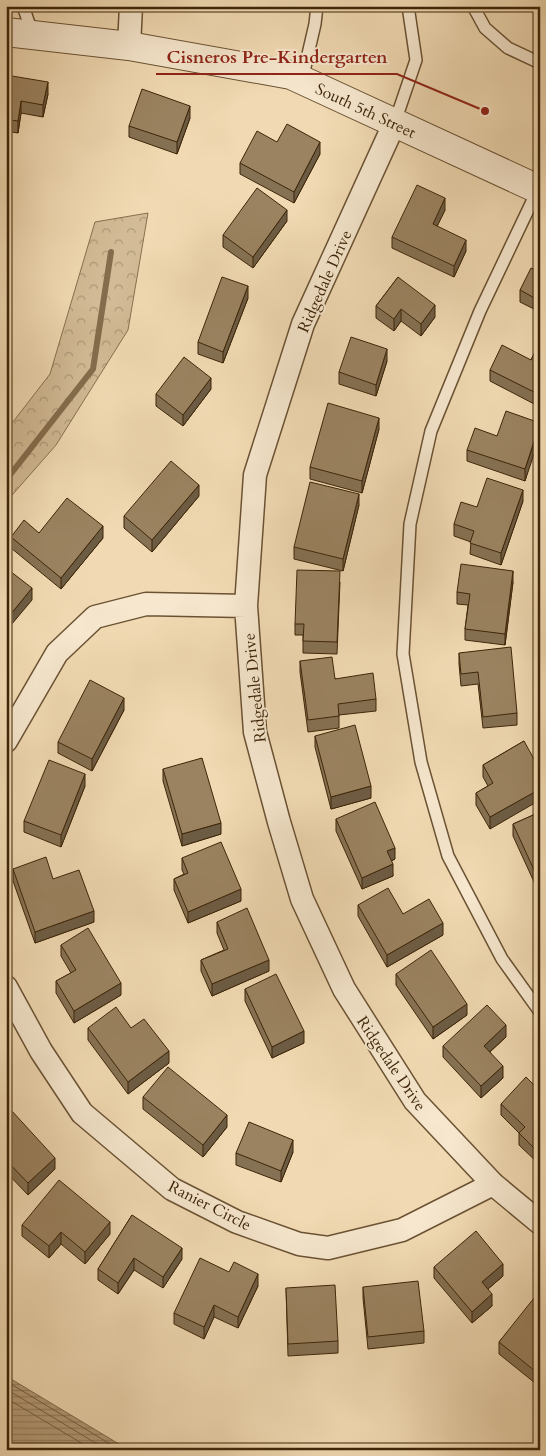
<svg xmlns="http://www.w3.org/2000/svg" width="546" height="1456" font-family="Cardo,serif">
	<defs>
		<pattern id="forest-crowns" width="20" height="18" patternUnits="userSpaceOnUse" patternTransform="scale(1.25)"><rect width="20" height="18" fill="#d2bb96"/><path d="M2 6a3 3 0 1 1 6 0M12 15a3 3 0 1 1 6 0" fill="none" stroke="#ac9878"/></pattern>
		<pattern id="water-rules" width="6" height="5" patternUnits="userSpaceOnUse" patternTransform="scale(1.25)"><rect width="6" height="5" fill="#b49c79"/><path d="M0 2.5h6" fill="none" stroke="#947f61"/></pattern>
	</defs>
	<rect width="100%" height="100%" fill="#f1dab3"/>
	<filter id="stains"><feTurbulence type="fractalNoise" baseFrequency=".004" numOctaves="4"/><feColorMatrix values="0 0 0 0 .2 0 0 0 0 .09 0 0 0 0 .02 0 0 0 .5 -.17"/></filter>
	<radialGradient id="worn" r=".72"><stop offset=".6" stop-color="#630" stop-opacity="0"/><stop offset="1" stop-color="#630" stop-opacity=".3"/></radialGradient>
	<!-- forest -->
	<path fill="url(#forest-crowns)" stroke="#88704f" d="M 148,213 L 128,330 L 56,445 L 6,502 L 6,431 L 50,374 L 95,222 Z"/>
	<!-- water -->
	<path fill="url(#water-rules)" stroke="#846c4c" d="M 6,1376 L 129,1450 L 12,1450 L 6,1447 Z"/>
	<g fill="none" stroke-linecap="round" stroke-linejoin="round">
		<!-- shore -->
		<path stroke="#786040" stroke-width="1" d="M 6,1381 L 120,1450
			M 6,1389 L 107,1450
			M 6,1398 L 93,1450"/>
		<!-- stream -->
		<path stroke="#846c4c" stroke-width="6" d="M 6,480 L 93,369 L 111,252"/>
		<!-- service casing -->
		<g stroke="#6a5233" stroke-width="14">
			<path id="service" d="M 23,6 L 33,35
				M 473,6 L 485,28 L 508,48 L 540,63
				M 302,80 L 315,24 L 317,6
				M 395,122 L 416,60 L 408,6
				M 538,189 L 480,311 L 431,431 L 410,524 L 403,654 L 421,762 L 448,856 L 502,959 L 540,1012"/>
		</g>
		<!-- minor casing -->
		<g stroke="#6a5233" stroke-width="25">
			<path id="minor" d="M 129,46 L 131,6
				M 395,122 L 303,324 L 255,475 L 246,606 L 255,732 L 279,822 L 302,899 L 344,989 L 415,1101 L 493,1184 L 540,1223
				M 6,741 L 57,653 L 95,617 L 146,604 L 246,606
				M 6,987 L 41,1051 L 82,1113 L 172,1189 L 237,1222 L 299,1244 L 328,1248 L 402,1230 L 493,1184"/>
		</g>
		<!-- tertiary casing -->
		<g stroke="#6a5233" stroke-width="30">
			<path id="tertiary" d="M 6,32 L 129,46 L 291,75 L 540,190"/>
		</g>
		<!-- service -->
		<use href="#service" stroke="#f6e7ce" stroke-width="11"/>
		<!-- minor -->
		<use href="#minor" stroke="#f6e7ce" stroke-width="22"/>
		<!-- tertiary -->
		<use href="#tertiary" stroke="#f6e7ce" stroke-width="28"/>
	</g>
	<!-- wall -->
	<path fill="#857153" stroke="#3d2508" d="M 6,75 L 48,94 L 43,117 L 21,113 L 18,133 L 11,132 L 6,157 Z
		M 190,118 L 177,154 L 129,137 L 129,126 Z
		M 277,142 L 320,154 L 294,203 L 240,174 L 240,163 Z
		M 445,210 L 437,226 L 466,251 L 454,277 L 392,248 L 392,237 Z
		M 287,221 L 253,268 L 223,247 L 223,235 Z
		M 540,272 L 540,312 L 520,302 L 520,290 Z
		M 398,277 L 435,317 L 421,336 L 401,321 L 394,331 L 376,318 L 376,306 Z
		M 248,298 L 223,363 L 198,354 L 198,342 Z
		M 540,342 L 540,407 L 490,381 L 490,370 L 531,360 Z
		M 387,361 L 376,396 L 339,384 L 339,372 Z
		M 211,389 L 183,426 L 156,406 L 156,394 Z
		M 540,423 L 525,481 L 467,461 L 467,450 L 497,436 Z
		M 379,429 L 362,493 L 310,479 L 310,467 Z
		M 199,496 L 152,552 L 124,528 L 124,516 Z
		M 523,501 L 501,565 L 470,554 L 471,542 L 454,536 L 454,524 L 477,507 Z
		M 359,505 L 343,571 L 294,559 L 294,547 Z
		M 39,533 L 103,538 L 61,589 L 11,548 L 11,537 Z
		M 340,582 L 337,654 L 303,653 L 303,635 L 295,635 L 295,624 Z
		M 513,582 L 505,645 L 465,640 L 465,629 L 468,605 L 457,604 L 457,592 Z
		M 459,653 L 517,713 L 517,725 L 483,728 L 478,684 L 461,686 L 459,664 Z
		M 300,661 L 376,699 L 376,711 L 339,715 L 339,728 L 308,732 L 300,672 Z
		M 124,710 L 92,771 L 58,753 L 58,742 Z
		M 315,736 L 371,798 L 331,809 L 315,747 Z
		M 524,741 L 490,829 L 476,805 L 476,793 L 488,786 L 483,777 L 483,765 Z
		M 163,769 L 221,834 L 182,846 L 163,781 Z
		M 85,786 L 61,847 L 24,832 L 24,821 Z
		M 540,812 L 540,895 L 513,836 L 513,824 Z
		M 336,819 L 395,859 L 391,861 L 393,876 L 362,889 L 336,831 Z
		M 182,858 L 241,901 L 188,923 L 174,890 L 174,879 L 184,874 L 182,870 Z
		M 13,869 L 53,879 L 94,922 L 35,943 L 13,881 Z
		M 358,905 L 403,914 L 443,935 L 387,967 L 358,916 Z
		M 217,922 L 269,971 L 212,996 L 201,971 L 201,960 L 224,950 L 217,933 Z
		M 61,945 L 121,995 L 74,1023 L 56,993 L 56,981 L 71,973 L 61,956 Z
		M 396,974 L 467,1015 L 433,1039 L 396,985 Z
		M 245,989 L 304,1043 L 272,1058 L 245,1001 Z
		M 88,1028 L 131,1028 L 169,1063 L 128,1094 L 88,1040 Z
		M 506,1037 L 490,1052 L 503,1078 L 481,1098 L 443,1057 L 443,1046 Z
		M 540,1091 L 540,1164 L 539,1164 L 519,1145 L 519,1133 L 501,1115 L 501,1104 Z
		M 143,1097 L 227,1127 L 203,1157 L 143,1109 Z
		M 6,1114 L 55,1169 L 28,1195 L 6,1172 Z
		M 293,1152 L 281,1182 L 236,1165 L 236,1153 Z
		M 132,1215 L 182,1259 L 163,1288 L 134,1270 L 118,1294 L 98,1280 L 98,1269 Z
		M 22,1225 L 110,1234 L 85,1264 L 61,1244 L 49,1258 L 22,1236 Z
		M 434,1267 L 503,1276 L 488,1289 L 492,1306 L 472,1323 L 434,1278 Z
		M 258,1286 L 238,1328 L 214,1317 L 204,1339 L 174,1324 L 174,1313 Z
		M 363,1287 L 424,1331 L 424,1343 L 368,1349 L 363,1298 Z
		M 286,1288 L 338,1341 L 338,1353 L 288,1356 Z
		M 540,1294 L 540,1387 L 499,1354 L 499,1342 Z"/>
	<!-- shaded-wall -->
	<path fill="#6c5c44" stroke="#3d2508" d="M 48,82 L 48,94 L 43,117 L 43,105 Z
		M 21,101 L 21,113 L 18,133 L 18,121 Z
		M 190,106 L 190,118 L 177,154 L 177,142 Z
		M 11,120 L 11,132 L 6,157 L 6,145 Z
		M 320,142 L 320,154 L 294,203 L 294,192 Z
		M 445,198 L 445,210 L 433,235 L 433,224 Z
		M 287,210 L 287,221 L 253,268 L 253,257 Z
		M 466,240 L 466,251 L 454,277 L 454,266 Z
		M 248,286 L 248,298 L 223,363 L 223,352 Z
		M 435,305 L 435,317 L 421,336 L 421,324 Z
		M 401,309 L 401,321 L 394,331 L 394,319 Z
		M 387,349 L 387,361 L 376,396 L 376,385 Z
		M 211,378 L 211,389 L 183,426 L 183,415 Z
		M 379,418 L 379,429 L 362,493 L 362,481 Z
		M 540,425 L 540,436 L 525,481 L 525,469 Z
		M 199,485 L 199,496 L 152,552 L 152,540 Z
		M 523,490 L 523,501 L 501,565 L 501,553 Z
		M 359,494 L 359,505 L 343,571 L 343,559 Z
		M 103,526 L 103,538 L 61,589 L 61,578 Z
		M 513,571 L 513,582 L 505,645 L 505,634 Z
		M 32,588 L 32,600 L 6,631 L 6,620 Z
		M 124,698 L 124,710 L 92,771 L 92,759 Z
		M 85,774 L 85,786 L 61,847 L 61,835 Z
		M 371,786 L 371,798 L 331,809 L 331,797 Z
		M 540,789 L 540,800 L 490,829 L 490,817 Z
		M 221,823 L 221,834 L 182,846 L 182,834 Z
		M 395,848 L 395,859 L 387,863 L 387,851 Z
		M 393,864 L 393,876 L 362,889 L 362,878 Z
		M 241,889 L 241,901 L 188,923 L 188,912 Z
		M 94,911 L 94,922 L 35,943 L 35,932 Z
		M 443,923 L 443,935 L 387,967 L 387,955 Z
		M 269,960 L 269,971 L 212,996 L 212,984 Z
		M 121,983 L 121,995 L 74,1023 L 74,1011 Z
		M 467,1004 L 467,1015 L 433,1039 L 433,1027 Z
		M 506,1025 L 506,1037 L 484,1057 L 484,1046 Z
		M 304,1031 L 304,1043 L 272,1058 L 272,1047 Z
		M 169,1051 L 169,1063 L 128,1094 L 128,1082 Z
		M 503,1066 L 503,1078 L 481,1098 L 481,1086 Z
		M 227,1115 L 227,1127 L 203,1157 L 203,1145 Z
		M 293,1140 L 293,1152 L 281,1182 L 281,1171 Z
		M 55,1158 L 55,1169 L 28,1195 L 28,1183 Z
		M 110,1222 L 110,1234 L 85,1264 L 85,1252 Z
		M 61,1232 L 61,1244 L 49,1258 L 49,1246 Z
		M 182,1248 L 182,1259 L 163,1288 L 163,1277 Z
		M 134,1258 L 134,1270 L 118,1294 L 118,1283 Z
		M 503,1264 L 503,1276 L 482,1294 L 482,1282 Z
		M 258,1274 L 258,1286 L 238,1328 L 238,1317 Z
		M 492,1294 L 492,1306 L 472,1323 L 472,1312 Z
		M 214,1305 L 214,1317 L 204,1339 L 204,1327 Z"/>
	<!-- building -->
	<path fill="#9b8361" stroke="#3d2508" d="M 6,75 L 48,82 L 43,105 L 21,101 L 18,121 L 11,120 L 6,145 Z
		M 142,89 L 190,106 L 177,142 L 129,126 Z
		M 287,124 L 320,142 L 294,192 L 240,163 L 257,131 L 277,142 Z
		M 417,185 L 445,198 L 433,224 L 466,240 L 454,266 L 392,237 Z
		M 257,188 L 287,210 L 253,257 L 223,235 Z
		M 531,268 L 540,272 L 540,301 L 520,290 Z
		M 222,277 L 248,286 L 223,352 L 198,342 Z
		M 398,277 L 435,305 L 421,324 L 401,309 L 394,319 L 376,306 Z
		M 351,337 L 387,349 L 376,385 L 339,372 Z
		M 540,342 L 540,395 L 490,370 L 502,345 L 531,360 Z
		M 184,357 L 211,378 L 183,415 L 156,394 Z
		M 328,403 L 379,418 L 362,481 L 310,467 Z
		M 506,411 L 540,423 L 525,469 L 467,450 L 475,428 L 497,436 Z
		M 171,461 L 199,485 L 152,540 L 124,516 Z
		M 487,478 L 523,490 L 501,553 L 470,543 L 474,531 L 454,524 L 461,502 L 477,507 Z
		M 310,482 L 359,494 L 343,559 L 294,547 Z
		M 67,498 L 103,526 L 61,578 L 11,537 L 24,520 L 39,533 Z
		M 461,564 L 513,571 L 505,634 L 465,629 L 470,594 L 457,592 Z
		M 6,568 L 32,588 L 6,620 Z
		M 297,570 L 340,571 L 337,642 L 303,641 L 304,624 L 295,624 Z
		M 511,647 L 517,713 L 483,717 L 478,672 L 461,674 L 459,653 Z
		M 332,657 L 335,679 L 373,673 L 376,699 L 338,704 L 339,716 L 308,720 L 300,661 Z
		M 90,680 L 124,698 L 92,759 L 58,742 Z
		M 355,725 L 371,786 L 331,797 L 315,736 Z
		M 524,741 L 540,770 L 540,789 L 490,817 L 476,793 L 493,783 L 483,765 Z
		M 202,758 L 221,823 L 182,834 L 163,769 Z
		M 49,760 L 85,774 L 61,835 L 24,821 Z
		M 375,802 L 395,848 L 387,851 L 393,864 L 362,878 L 336,819 Z
		M 540,812 L 540,883 L 513,824 Z
		M 221,842 L 241,889 L 188,912 L 174,879 L 188,873 L 182,858 Z
		M 46,857 L 53,879 L 79,870 L 94,911 L 35,932 L 13,869 Z
		M 388,888 L 403,914 L 429,899 L 443,923 L 387,955 L 358,905 Z
		M 247,908 L 269,960 L 212,984 L 201,960 L 228,949 L 217,922 Z
		M 88,928 L 121,983 L 74,1011 L 56,981 L 76,970 L 61,945 Z
		M 431,950 L 467,1004 L 433,1027 L 396,974 Z
		M 276,974 L 304,1031 L 272,1047 L 245,989 Z
		M 487,1005 L 506,1025 L 484,1046 L 503,1066 L 481,1086 L 443,1046 Z
		M 116,1007 L 131,1028 L 144,1019 L 169,1051 L 128,1082 L 88,1028 Z
		M 168,1067 L 227,1115 L 203,1145 L 143,1097 Z
		M 526,1077 L 540,1091 L 539,1153 L 519,1133 L 525,1127 L 501,1104 Z
		M 11,1110 L 55,1158 L 28,1183 L 6,1160 L 6,1114 Z
		M 249,1122 L 293,1140 L 281,1171 L 236,1153 Z
		M 59,1180 L 110,1222 L 85,1252 L 61,1232 L 49,1246 L 22,1225 Z
		M 132,1215 L 182,1248 L 163,1277 L 134,1258 L 118,1283 L 98,1269 Z
		M 476,1231 L 503,1264 L 482,1282 L 492,1294 L 472,1312 L 434,1267 Z
		M 200,1258 L 229,1272 L 234,1262 L 258,1274 L 238,1317 L 214,1305 L 204,1327 L 174,1313 Z
		M 418,1281 L 424,1331 L 368,1337 L 363,1287 Z
		M 335,1285 L 338,1341 L 288,1344 L 286,1288 Z
		M 538,1293 L 540,1294 L 540,1375 L 499,1342 Z"/>
	<g text-anchor="middle" stroke-width="4" stroke-linejoin="round" paint-order="stroke">
		<!-- street labels -->
		<g font-size="16" fill="#3d2508" stroke="#f6e7ce">
			<text transform="translate(366 110) rotate(25)" y="6">South 5th Street</text>
			<text transform="translate(324 281) rotate(-66)" y="6">Ridgedale Drive</text>
			<text transform="translate(254 688) rotate(-96)" y="6">Ridgedale Drive</text>
			<text transform="translate(392 1063) rotate(56)" y="6">Ridgedale Drive</text>
			<text transform="translate(210 1205) rotate(27)" y="6">Ranier Circle</text>
		</g>
	</g>
	<!-- callouts -->
	<path fill="none" stroke="#8f2418" stroke-width="2" d="M485 111L397 74H156"/>
	<circle fill="#8f2418" stroke="#f6e7ce" stroke-width="2" cx="485" cy="111" r="5"/>
	<g font-size="18" text-anchor="middle" font-weight="bold" fill="#8f2418" stroke="#f6e7ce" stroke-width="4" stroke-linejoin="round" paint-order="stroke">
		<text x="277" y="63">Cisneros Pre-Kindergarten</text>
	</g>
	<!-- margin -->
	<rect width="546" height="1456" fill="none" stroke="#f1dab3" stroke-width="25"/>
	<rect x="8" y="8" width="531" height="1441" fill="none" stroke="#3d2508" stroke-width="2.5"/>
	<rect x="12" y="12" width="521" height="1431" fill="none" stroke="#3d2508"/>
	<rect width="100%" height="100%" filter="url(#stains)"/>
	<rect width="100%" height="100%" fill="url(#worn)"/>
</svg>
